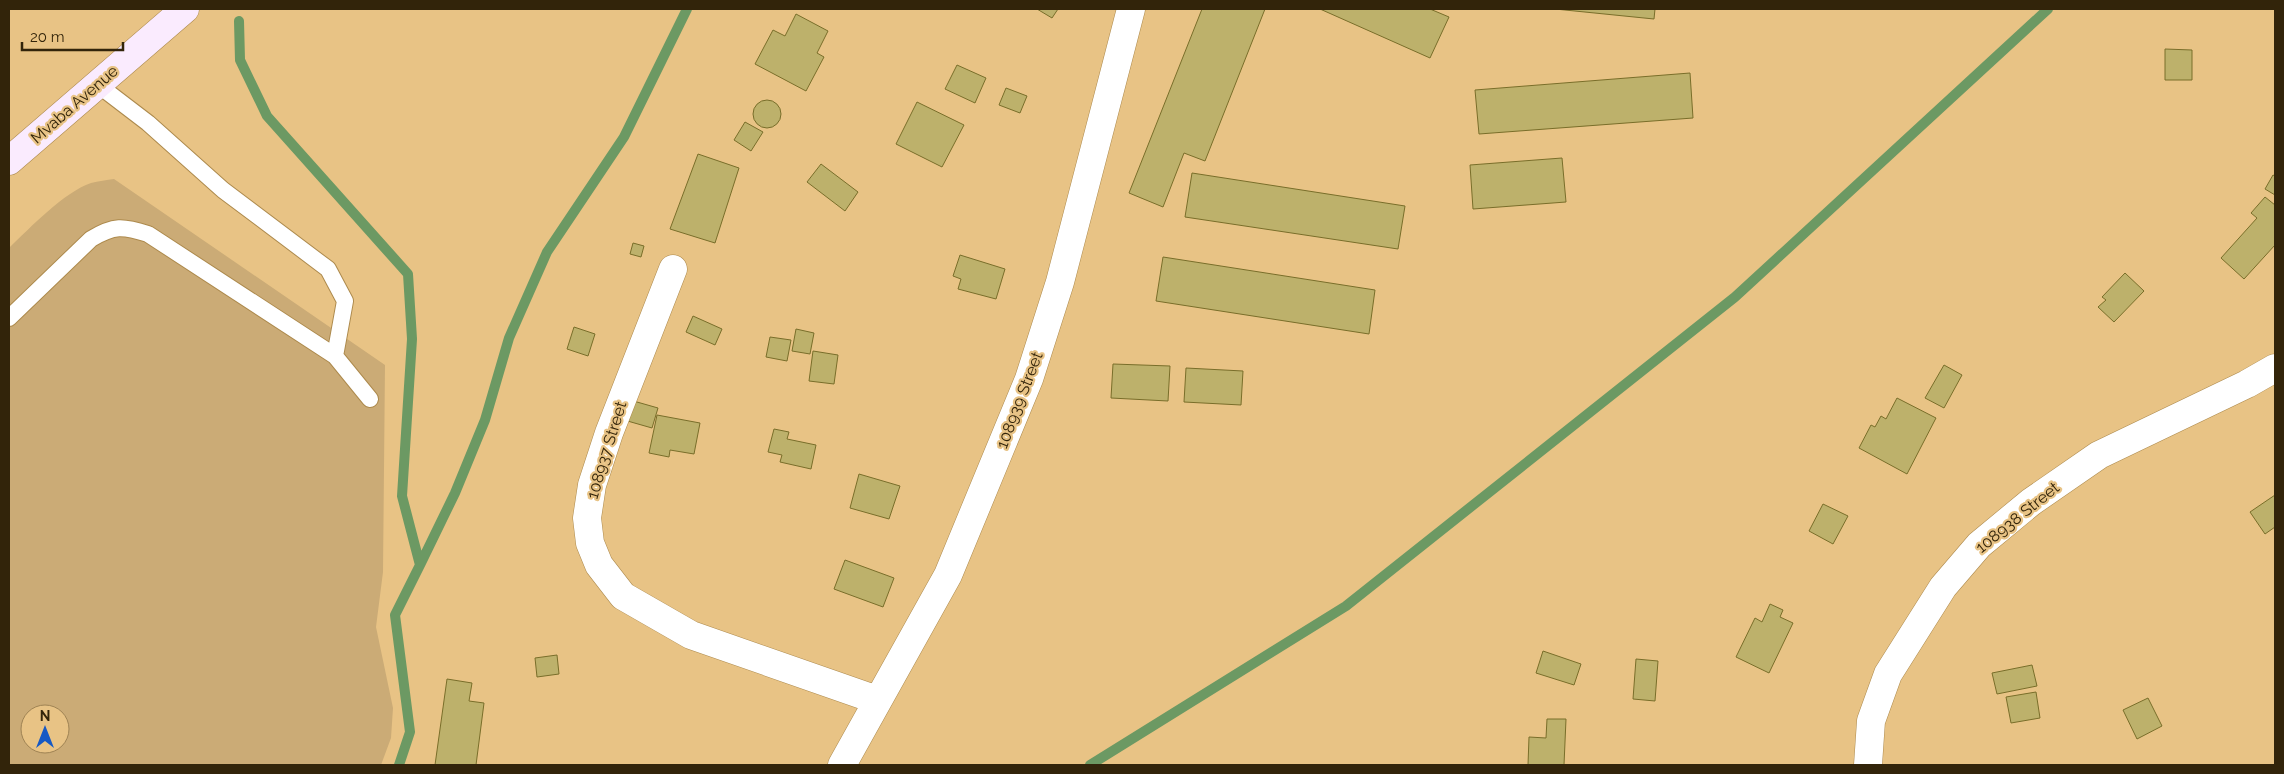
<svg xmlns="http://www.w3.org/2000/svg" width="2284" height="774" font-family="Raleway,sans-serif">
	<rect width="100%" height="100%" fill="#e8c385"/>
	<!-- green -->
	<path fill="#cbab76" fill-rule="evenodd" d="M 114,179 L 385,365 L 383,572 L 376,627 L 393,708 L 391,738 L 381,765 L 9,765 L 9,248 C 30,228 64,192 91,183 C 98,181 107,180 114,179 ZM 30,714 L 60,714 L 60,744 L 30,744 Z"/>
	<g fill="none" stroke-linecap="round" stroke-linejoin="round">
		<!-- stream -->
		<path stroke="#6c9963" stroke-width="10" d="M 239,21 L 240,60 L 267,116 L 408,274 L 412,339 L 402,496 L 420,565 L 395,615 L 410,732 L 399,765
			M 420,565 L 455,493 L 485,420 L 509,338 L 547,252 L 624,137 L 687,9
			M 1090,765 L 1346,606 L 1735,297 L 2048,9"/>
	</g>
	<!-- building -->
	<path fill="#bdb16b" stroke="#796e2a" d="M 1037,9 L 1058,9 L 1052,18 Z
		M 1202,9 L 1265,9 L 1205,161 L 1184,153 L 1163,207 L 1129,193 Z
		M 1320,9 L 1430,9 L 1449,17 L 1430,58 Z
		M 1555,9 L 1655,9 L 1654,19 Z
		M 796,14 L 828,31 L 817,53 L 824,57 L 806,91 L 755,64 L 773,30 L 785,36 Z
		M 2165,49 L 2192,50 L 2192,80 L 2165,80 Z
		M 957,65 L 986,78 L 975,103 L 945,89 Z
		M 1690,73 L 1693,118 L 1479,134 L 1475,90 Z
		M 1006,88 L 1027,96 L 1020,113 L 999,105 Z
		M753 114a14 14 0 1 1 28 0a14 14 0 1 1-28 0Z
		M 917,102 L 964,125 L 942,167 L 896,144 Z
		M 745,122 L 763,132 L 751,151 L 734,140 Z
		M 698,154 L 739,168 L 715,243 L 670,229 Z
		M 1562,158 L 1566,202 L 1473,209 L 1470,165 Z
		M 821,164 L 858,192 L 845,211 L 807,182 Z
		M 1192,173 L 1405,206 L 1398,249 L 1185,217 Z
		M 2273,175 L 2275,176 L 2275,195 L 2265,189 Z
		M 2265,197 L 2275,205 L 2275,245 L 2244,279 L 2221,258 L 2257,218 L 2251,213 Z
		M 633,243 L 644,246 L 641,257 L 630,254 Z
		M 960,255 L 1005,269 L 996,299 L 958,289 L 961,279 L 953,276 Z
		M 1163,257 L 1375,290 L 1369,334 L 1156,301 Z
		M 2125,273 L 2144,291 L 2114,322 L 2098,307 L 2106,300 L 2102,297 Z
		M 693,316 L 722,329 L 715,345 L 686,332 Z
		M 574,327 L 595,334 L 588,356 L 567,349 Z
		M 796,329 L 814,333 L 810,354 L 792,351 Z
		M 770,337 L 791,340 L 787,361 L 766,357 Z
		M 813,351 L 838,355 L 834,384 L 809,381 Z
		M 1113,364 L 1170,366 L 1168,401 L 1111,398 Z
		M 1944,365 L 1962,375 L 1944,408 L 1925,398 Z
		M 1186,368 L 1243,371 L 1241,405 L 1184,402 Z
		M 1897,398 L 1936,418 L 1907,474 L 1859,448 L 1871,425 L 1875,427 L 1881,416 L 1886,419 Z
		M 630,400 L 658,408 L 652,428 L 624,420 Z
		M 657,415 L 700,423 L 694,454 L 670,450 L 669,457 L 649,453 Z
		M 774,429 L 789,432 L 787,439 L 816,445 L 811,469 L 780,462 L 782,455 L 768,452 Z
		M 859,474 L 900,486 L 889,519 L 850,508 Z
		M 2275,495 L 2275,527 L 2265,534 L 2250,512 Z
		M 1823,504 L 1848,516 L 1833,544 L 1809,531 Z
		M 845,560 L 894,578 L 883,607 L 834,589 Z
		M 1770,604 L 1783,610 L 1780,617 L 1793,623 L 1769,673 L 1736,657 L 1755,618 L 1762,622 Z
		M 1543,651 L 1581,664 L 1574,685 L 1536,673 Z
		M 557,655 L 559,674 L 537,677 L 535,658 Z
		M 1636,659 L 1658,661 L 1655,701 L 1633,699 Z
		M 2032,665 L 2037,686 L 1997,694 L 1992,673 Z
		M 447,679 L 472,683 L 469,701 L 484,703 L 476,765 L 435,765 Z
		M 2036,692 L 2040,718 L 2011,723 L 2006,697 Z
		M 2148,698 L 2162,726 L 2137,739 L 2123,710 Z
		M 1547,719 L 1566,719 L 1564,765 L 1528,765 L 1529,737 L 1546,738 Z"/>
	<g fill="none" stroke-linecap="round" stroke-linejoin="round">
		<!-- lane casing -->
		<g stroke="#ad8a4d" stroke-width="18">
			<path id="lane" d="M 9,318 L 91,239 C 114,225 123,226 148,234 L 335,356 L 345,301 L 328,269 L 223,190 L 148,123 L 97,84
				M 335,356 L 370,399"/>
		</g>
		<!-- street casing -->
		<g stroke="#ad8a4d" stroke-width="29">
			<path id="street" d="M 673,269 L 609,433 L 592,485 L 587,518 L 590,543 L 599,565 L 623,596 L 691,635 L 877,700
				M 842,765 L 948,575 L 1029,379 L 1060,282 L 1131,9
				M 1868,765 L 1871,721 L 1888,674 L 1943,587 L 1979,545 L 2031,502 L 2099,455 L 2247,384 L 2275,368"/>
		</g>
		<!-- secondary casing -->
		<g stroke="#ad8a4d" stroke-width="29">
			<path id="secondary" d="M 9,161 L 185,9"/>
		</g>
		<!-- lane -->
		<use href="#lane" stroke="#fff" stroke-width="16"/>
		<!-- street -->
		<use href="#street" stroke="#fff" stroke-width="28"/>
		<!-- secondary -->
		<use href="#secondary" stroke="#faebfe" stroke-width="28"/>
	</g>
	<g text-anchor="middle" stroke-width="4.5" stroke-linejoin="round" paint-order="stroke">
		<!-- street labels -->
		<g font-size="16" fill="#32240a" stroke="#e8c385">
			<text transform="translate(74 104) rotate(-41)" y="6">Mvaba Avenue</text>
			<text transform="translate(1019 400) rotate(-69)" y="6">108939 Street</text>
			<text transform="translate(606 450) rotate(-73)" y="6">108937 Street</text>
			<text transform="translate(2017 517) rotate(-39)" y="6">108938 Street</text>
		</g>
	</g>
	<!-- border -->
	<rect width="2284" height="774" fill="none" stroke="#32240a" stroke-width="20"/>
	<!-- north arrow -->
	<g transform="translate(45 729)"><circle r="24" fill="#e8c385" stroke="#9f8354"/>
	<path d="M0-4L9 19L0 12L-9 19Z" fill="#1659c4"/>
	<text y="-8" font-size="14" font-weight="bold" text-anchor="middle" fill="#32240a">N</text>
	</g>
	<!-- scale -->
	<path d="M22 42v8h101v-8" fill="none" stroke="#32240a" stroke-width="2.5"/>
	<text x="30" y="42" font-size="15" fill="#32240a" stroke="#e8c385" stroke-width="4" paint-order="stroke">20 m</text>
</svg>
